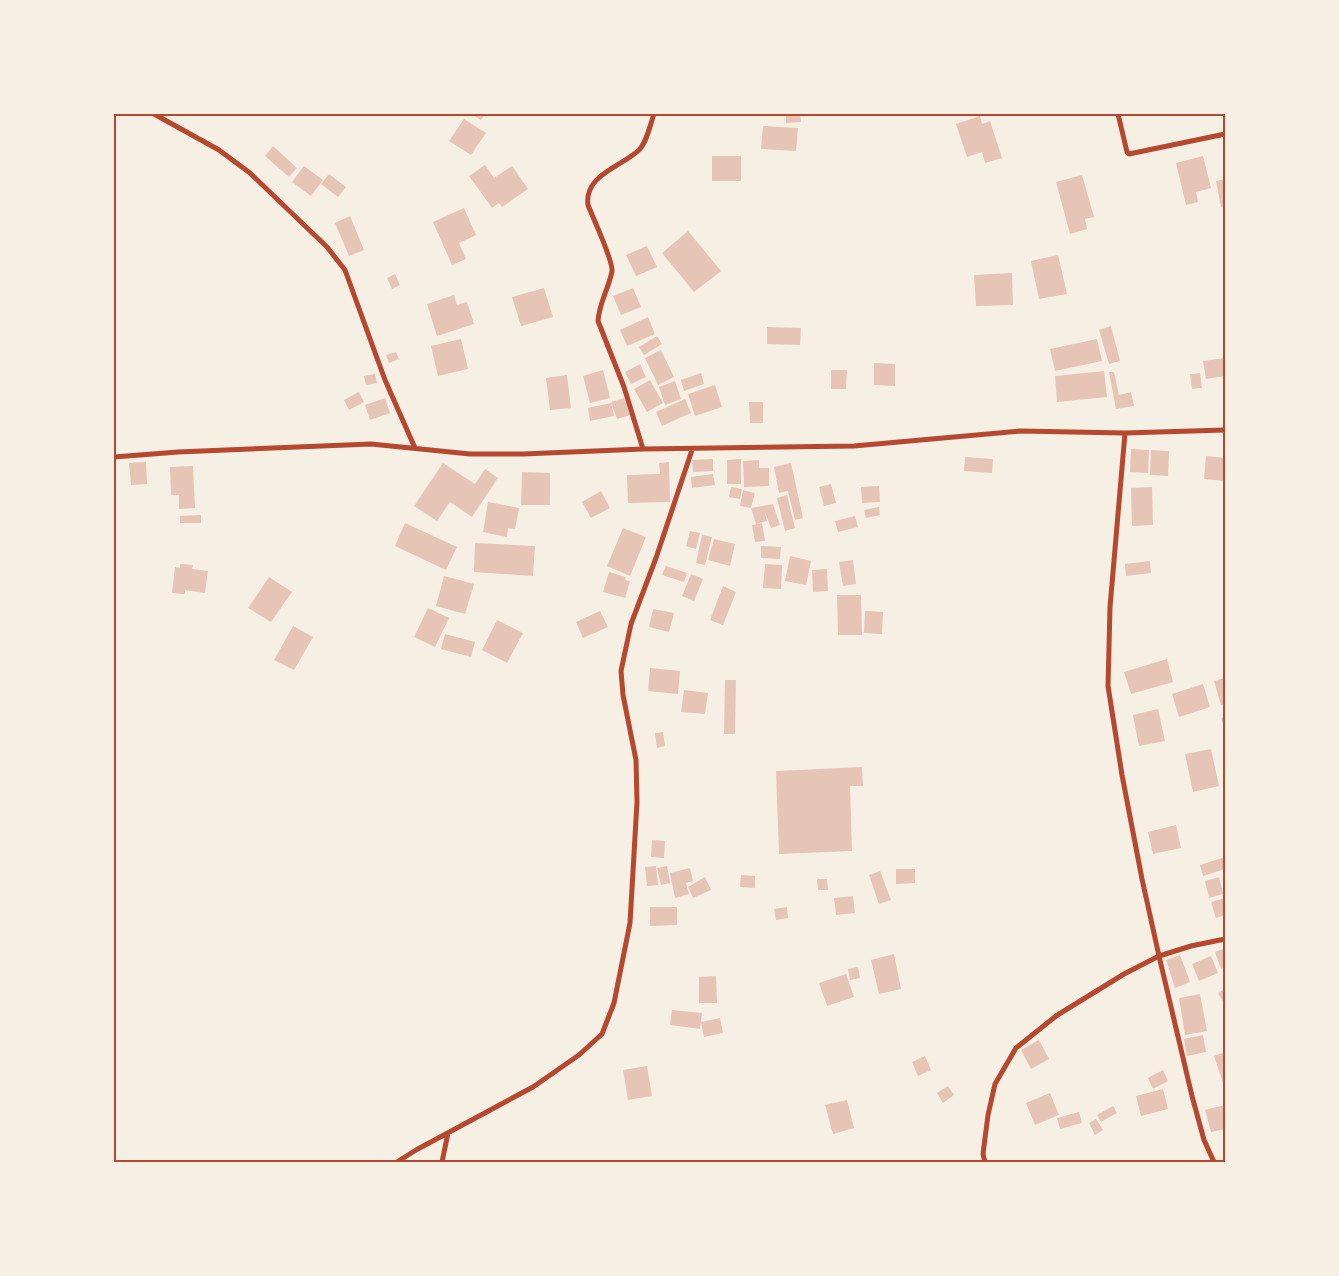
<svg xmlns="http://www.w3.org/2000/svg" width="1339" height="1276" font-family="'Roboto Serif',serif">
	<rect width="100%" height="100%" fill="#f6efe4"/>
	<!-- building -->
	<path fill="#e6c5b7" d="M 471,114 L 485,114 L 481,120 Z
		M 762,114 L 776,114 L 776,116 L 762,116 Z
		M 786,114 L 800,114 L 801,122 L 786,123 Z
		M 980,116 L 982,124 L 990,121 L 1002,158 L 985,163 L 982,152 L 967,157 L 956,124 Z
		M 464,119 L 486,133 L 471,155 L 449,141 Z
		M 763,126 L 798,128 L 796,151 L 761,149 Z
		M 273,146 L 297,168 L 289,177 L 265,156 Z
		M 712,156 L 741,156 L 741,181 L 712,181 Z
		M 1203,156 L 1211,188 L 1196,192 L 1198,202 L 1186,205 L 1176,163 Z
		M 485,165 L 494,178 L 512,166 L 528,189 L 502,207 L 499,203 L 492,208 L 469,176 Z
		M 304,166 L 323,180 L 311,196 L 292,182 Z
		M 329,174 L 346,187 L 338,197 L 321,184 Z
		M 1082,175 L 1094,217 L 1085,219 L 1087,229 L 1070,234 L 1056,182 Z
		M 1225,179 L 1225,206 L 1221,207 L 1216,181 Z
		M 464,208 L 476,235 L 459,243 L 466,259 L 452,265 L 433,222 Z
		M 350,216 L 364,250 L 349,256 L 335,223 Z
		M 688,231 L 721,271 L 694,292 L 662,253 Z
		M 647,246 L 657,267 L 636,276 L 626,255 Z
		M 1058,255 L 1067,294 L 1039,299 L 1031,261 Z
		M 1012,273 L 1013,305 L 976,306 L 974,275 Z
		M 395,274 L 400,285 L 392,289 L 387,278 Z
		M 544,288 L 553,317 L 521,326 L 512,297 Z
		M 633,288 L 641,307 L 621,315 L 613,296 Z
		M 454,295 L 457,305 L 467,302 L 474,324 L 437,336 L 427,304 Z
		M 648,317 L 655,334 L 627,346 L 620,330 Z
		M 1111,326 L 1120,361 L 1109,364 L 1099,330 Z
		M 767,327 L 801,328 L 800,345 L 767,344 Z
		M 657,336 L 662,344 L 644,355 L 639,347 Z
		M 461,339 L 468,369 L 438,376 L 431,346 Z
		M 1097,339 L 1102,361 L 1055,371 L 1050,349 Z
		M 661,350 L 674,377 L 658,385 L 645,358 Z
		M 396,352 L 399,359 L 389,363 L 386,355 Z
		M 1225,358 L 1225,376 L 1206,379 L 1203,361 Z
		M 874,363 L 895,364 L 895,386 L 874,385 Z
		M 640,364 L 646,377 L 631,384 L 625,372 Z
		M 603,370 L 610,398 L 590,403 L 583,376 Z
		M 831,370 L 847,370 L 846,389 L 831,389 Z
		M 1104,371 L 1107,397 L 1057,402 L 1055,376 Z
		M 1109,372 L 1114,372 L 1119,395 L 1131,392 L 1134,406 L 1116,409 Z
		M 701,373 L 704,384 L 684,391 L 681,380 Z
		M 1200,373 L 1202,388 L 1192,389 L 1190,374 Z
		M 375,374 L 377,383 L 366,385 L 364,376 Z
		M 567,375 L 571,408 L 550,410 L 546,378 Z
		M 650,380 L 663,403 L 647,412 L 634,389 Z
		M 675,381 L 681,399 L 665,405 L 659,387 Z
		M 715,385 L 722,407 L 695,416 L 688,394 Z
		M 359,392 L 364,402 L 349,410 L 344,400 Z
		M 385,398 L 390,413 L 370,420 L 365,405 Z
		M 624,398 L 630,415 L 617,419 L 611,402 Z
		M 685,399 L 691,413 L 662,426 L 656,412 Z
		M 749,402 L 763,402 L 763,423 L 750,423 Z
		M 611,403 L 614,416 L 590,421 L 588,408 Z
		M 1131,449 L 1149,450 L 1148,473 L 1130,472 Z
		M 1151,450 L 1169,451 L 1168,476 L 1150,475 Z
		M 1206,456 L 1225,458 L 1225,481 L 1204,479 Z
		M 965,457 L 993,459 L 992,473 L 964,471 Z
		M 713,459 L 713,471 L 693,472 L 692,460 Z
		M 741,459 L 741,484 L 727,484 L 727,460 Z
		M 759,460 L 759,468 L 769,468 L 769,486 L 744,487 L 743,461 Z
		M 146,462 L 147,484 L 131,485 L 129,463 Z
		M 669,462 L 670,502 L 628,503 L 627,475 L 660,474 L 659,463 Z
		M 443,463 L 475,484 L 485,469 L 498,478 L 472,517 L 450,502 L 437,521 L 414,506 Z
		M 791,463 L 803,518 L 795,520 L 788,491 L 779,493 L 774,467 Z
		M 193,466 L 195,508 L 179,509 L 179,495 L 171,495 L 170,467 Z
		M 522,472 L 550,473 L 550,505 L 521,505 Z
		M 713,474 L 715,485 L 692,488 L 691,477 Z
		M 831,484 L 836,503 L 824,506 L 819,487 Z
		M 879,486 L 880,502 L 862,503 L 861,487 Z
		M 731,487 L 742,489 L 740,499 L 729,497 Z
		M 1152,487 L 1153,525 L 1132,526 L 1131,488 Z
		M 743,490 L 755,493 L 751,508 L 740,506 Z
		M 601,491 L 610,508 L 591,518 L 582,502 Z
		M 787,495 L 795,528 L 785,531 L 777,498 Z
		M 488,502 L 519,508 L 515,529 L 508,528 L 507,537 L 483,532 Z
		M 773,504 L 780,525 L 771,528 L 765,512 L 767,521 L 756,524 L 751,508 Z
		M 879,507 L 880,515 L 866,518 L 864,510 Z
		M 201,515 L 201,523 L 180,523 L 180,516 Z
		M 855,516 L 858,527 L 838,532 L 835,521 Z
		M 405,523 L 457,547 L 446,570 L 395,546 Z
		M 762,523 L 765,541 L 755,542 L 752,525 Z
		M 623,528 L 646,537 L 630,576 L 607,566 Z
		M 690,531 L 700,533 L 696,549 L 686,546 Z
		M 702,535 L 712,537 L 705,565 L 696,563 Z
		M 714,539 L 735,544 L 730,566 L 708,560 Z
		M 475,543 L 535,546 L 533,576 L 474,572 Z
		M 761,546 L 781,547 L 780,559 L 761,558 Z
		M 790,556 L 811,561 L 806,585 L 785,581 Z
		M 853,560 L 856,584 L 843,586 L 839,562 Z
		M 1150,561 L 1151,573 L 1126,576 L 1125,564 Z
		M 180,564 L 193,565 L 192,569 L 208,571 L 205,593 L 185,590 L 185,594 L 172,593 L 175,567 L 180,568 Z
		M 765,564 L 782,565 L 781,589 L 763,588 Z
		M 666,566 L 687,573 L 684,582 L 662,575 Z
		M 827,569 L 828,591 L 813,592 L 812,570 Z
		M 609,572 L 626,577 L 625,580 L 630,581 L 625,598 L 603,592 Z
		M 691,574 L 703,579 L 694,601 L 682,596 Z
		M 444,576 L 474,584 L 465,614 L 436,606 Z
		M 269,577 L 292,592 L 271,622 L 248,608 Z
		M 723,586 L 736,592 L 723,625 L 710,620 Z
		M 837,595 L 861,595 L 862,635 L 838,635 Z
		M 428,608 L 449,618 L 435,647 L 414,637 Z
		M 653,609 L 674,613 L 669,632 L 649,627 Z
		M 600,611 L 608,627 L 583,638 L 576,622 Z
		M 865,611 L 883,612 L 882,634 L 864,633 Z
		M 497,620 L 523,633 L 507,663 L 482,650 Z
		M 293,626 L 313,637 L 294,670 L 274,660 Z
		M 445,634 L 475,642 L 471,657 L 441,649 Z
		M 1167,659 L 1173,682 L 1131,694 L 1124,672 Z
		M 650,668 L 680,671 L 678,694 L 648,691 Z
		M 1225,678 L 1225,704 L 1221,705 L 1214,681 Z
		M 725,680 L 736,680 L 735,734 L 724,734 Z
		M 1203,684 L 1210,707 L 1179,717 L 1172,694 Z
		M 684,690 L 708,693 L 705,714 L 681,712 Z
		M 1158,709 L 1165,741 L 1139,746 L 1133,715 Z
		M 1225,717 L 1225,730 L 1221,718 Z
		M 663,732 L 665,746 L 657,748 L 655,733 Z
		M 1211,749 L 1219,786 L 1193,792 L 1185,754 Z
		M 862,767 L 863,786 L 850,786 L 852,851 L 779,854 L 776,771 Z
		M 1176,825 L 1181,848 L 1153,854 L 1148,832 Z
		M 652,840 L 665,841 L 664,858 L 651,857 Z
		M 1225,857 L 1225,869 L 1203,876 L 1200,865 Z
		M 656,866 L 658,885 L 647,886 L 645,867 Z
		M 667,866 L 670,883 L 661,885 L 657,868 Z
		M 690,868 L 693,881 L 686,883 L 689,894 L 675,898 L 670,873 Z
		M 896,869 L 915,869 L 915,883 L 896,884 Z
		M 880,871 L 891,900 L 879,904 L 869,875 Z
		M 741,875 L 755,876 L 755,888 L 740,887 Z
		M 705,877 L 711,890 L 693,898 L 688,887 Z
		M 1219,877 L 1223,894 L 1209,898 L 1205,881 Z
		M 817,879 L 827,879 L 828,890 L 818,890 Z
		M 853,896 L 855,913 L 836,915 L 834,898 Z
		M 1225,898 L 1225,915 L 1216,918 L 1211,902 Z
		M 650,907 L 677,907 L 677,925 L 650,926 Z
		M 787,907 L 788,918 L 776,920 L 774,909 Z
		M 1225,948 L 1225,967 L 1221,969 L 1215,952 Z
		M 894,954 L 901,989 L 879,994 L 871,960 Z
		M 1180,955 L 1190,982 L 1175,988 L 1166,960 Z
		M 1211,956 L 1218,973 L 1199,981 L 1192,964 Z
		M 858,967 L 860,978 L 850,980 L 848,969 Z
		M 846,974 L 854,997 L 827,1006 L 819,983 Z
		M 716,976 L 717,1003 L 699,1003 L 699,977 Z
		M 1225,989 L 1225,1005 L 1218,993 Z
		M 1200,994 L 1207,1031 L 1185,1035 L 1179,998 Z
		M 672,1010 L 702,1013 L 700,1029 L 670,1025 Z
		M 720,1018 L 723,1033 L 704,1037 L 701,1022 Z
		M 1203,1035 L 1206,1052 L 1187,1056 L 1184,1039 Z
		M 1039,1040 L 1049,1059 L 1031,1069 L 1021,1050 Z
		M 1225,1052 L 1225,1088 L 1214,1056 Z
		M 925,1056 L 931,1070 L 918,1076 L 912,1062 Z
		M 647,1066 L 652,1096 L 628,1100 L 623,1070 Z
		M 1163,1070 L 1168,1081 L 1153,1089 L 1148,1078 Z
		M 948,1086 L 954,1095 L 943,1103 L 937,1093 Z
		M 1163,1089 L 1168,1109 L 1141,1116 L 1136,1096 Z
		M 1050,1093 L 1059,1115 L 1035,1125 L 1026,1103 Z
		M 847,1100 L 854,1128 L 833,1134 L 825,1105 Z
		M 1225,1105 L 1225,1129 L 1211,1132 L 1205,1110 Z
		M 1113,1106 L 1117,1113 L 1101,1122 L 1097,1115 Z
		M 1079,1112 L 1082,1123 L 1060,1129 L 1057,1118 Z
		M 1096,1119 L 1103,1130 L 1095,1135 L 1089,1123 Z"/>
	<g fill="none" stroke-linecap="round" stroke-linejoin="round">
		<!-- minor -->
		<path stroke="#b5482f" stroke-width="5" d="M 154,114 L 219,150 L 250,173 L 327,247 L 345,270 L 385,380 L 415,448
			M 1118,114 L 1127,152 L 1129,154 L 1225,134
			M 1125,433 L 1110,607 L 1108,686 L 1122,775 L 1142,879 L 1159,956 L 1192,1096 L 1204,1140 L 1214,1162
			M 643,449 L 624,387 L 598,321 C 599,303 609,288 612,271 C 613,260 593,218 588,205 C 584,175 621,167 639,150 C 647,142 650,125 654,114
			M 114,457 L 178,452 L 371,444 L 470,454 L 523,454 L 643,449 L 854,446 L 1020,431 L 1125,433 L 1225,430
			M 397,1162 L 416,1150 L 533,1087 L 579,1055 L 602,1034 L 614,1003 L 630,923 L 637,802 L 636,760 L 623,695 L 621,671 L 631,624 L 656,558 L 692,450
			M 442,1162 L 448,1133
			M 985,1162 L 983,1154 L 988,1115 L 995,1084 L 1016,1048 L 1056,1016 L 1124,974 L 1159,956 L 1191,946 L 1225,939"/>
	</g>
	<!-- border -->
	<rect width="1339" height="1276" fill="none" stroke="#f6efe4" stroke-width="230"/>
	<rect x="115" y="115" width="1109" height="1046" fill="none" stroke="#b5482f" stroke-width="2"/>
</svg>
